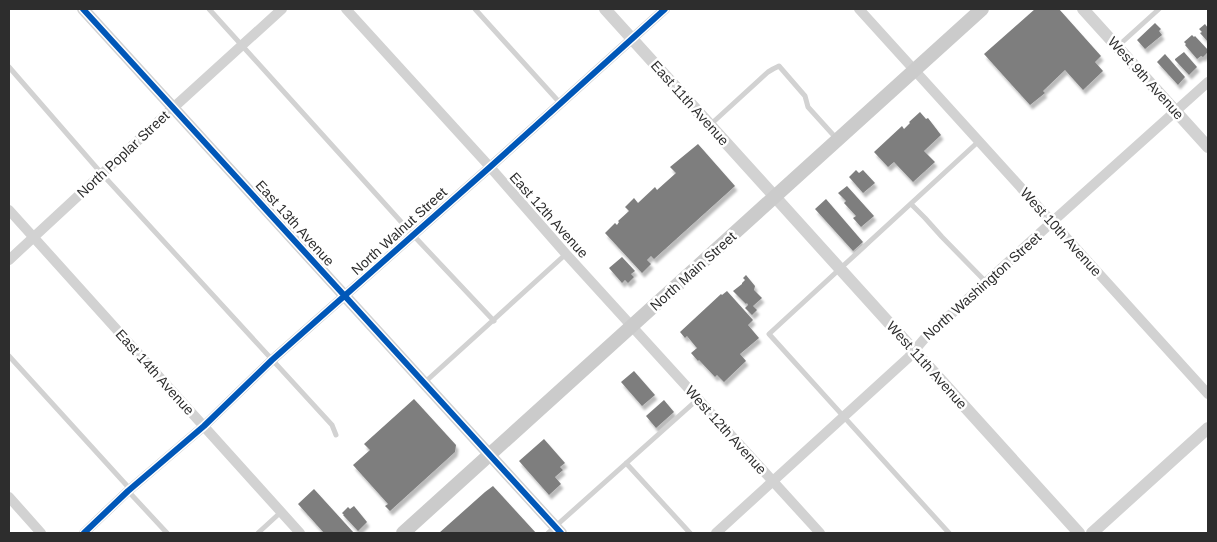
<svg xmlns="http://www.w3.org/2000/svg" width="1217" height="542" font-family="Arial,sans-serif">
	<defs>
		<filter id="shadow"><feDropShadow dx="2.5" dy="4.5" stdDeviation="1" flood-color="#0004"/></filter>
	</defs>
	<rect width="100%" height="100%" fill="#fff"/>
	<!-- building -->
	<path fill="#7e7e7e" filter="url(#shadow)" d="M 1035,9 L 1059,9 L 1101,56 L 1095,62 L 1103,71 L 1083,90 L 1065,70 L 1043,91 L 1045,93 L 1030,105 L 984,54 Z
		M 1155,23 L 1161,29 L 1159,31 L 1162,35 L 1145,49 L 1137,40 Z
		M 1205,24 L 1208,28 L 1208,42 L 1200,33 L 1202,32 L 1199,29 Z
		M 1192,35 L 1194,37 L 1195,36 L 1208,50 L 1208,52 L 1203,57 L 1201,56 L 1197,59 L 1185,45 L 1186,44 L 1184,42 Z
		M 1184,52 L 1197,67 L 1189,75 L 1175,60 L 1175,59 Z
		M 1165,54 L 1185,77 L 1178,85 L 1157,62 Z
		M 920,112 L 926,119 L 928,118 L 941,135 L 924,151 L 935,162 L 913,182 L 894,162 L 888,167 L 874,152 L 902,126 L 904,129 L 910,123 L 909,122 Z
		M 698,144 L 735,186 L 654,259 L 651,256 L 647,260 L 651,264 L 642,273 L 605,233 L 615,223 L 617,225 L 619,222 L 618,221 L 629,211 L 625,207 L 634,198 L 638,203 L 655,187 L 657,190 L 676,173 L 670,167 Z
		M 856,170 L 859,173 L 863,170 L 875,183 L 863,193 L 849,177 Z
		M 847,186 L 874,216 L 861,227 L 853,218 L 856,216 L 844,203 L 846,201 L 838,193 Z
		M 826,199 L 863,242 L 853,251 L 815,209 Z
		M 622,257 L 635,271 L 631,274 L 634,277 L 628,283 L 625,280 L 622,283 L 609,268 Z
		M 746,275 L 755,286 L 754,290 L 762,298 L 753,306 L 757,310 L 752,315 L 745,308 L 748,305 L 747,303 L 746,304 L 733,291 L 742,284 L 742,283 L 745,280 L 743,278 Z
		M 727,291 L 753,320 L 748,325 L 759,338 L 740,354 L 746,361 L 724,382 L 717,375 L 715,377 L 699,360 L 698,361 L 691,353 L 697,348 L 696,347 L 687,336 L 685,338 L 680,332 L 721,294 L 722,295 Z
		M 634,371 L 655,395 L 642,406 L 621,382 Z
		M 414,399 L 456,445 L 455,452 L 390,511 L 385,506 L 388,504 L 353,465 L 370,450 L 364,444 Z
		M 664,400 L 674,412 L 656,428 L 646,416 Z
		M 544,439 L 565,463 L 560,467 L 563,470 L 555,477 L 561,484 L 549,495 L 519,461 Z
		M 493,486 L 536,533 L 439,533 L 485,492 Z
		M 314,489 L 354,533 L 324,533 L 298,504 Z
		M 354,506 L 367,522 L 358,531 L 343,515 L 344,515 L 342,513 L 348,507 L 350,509 Z"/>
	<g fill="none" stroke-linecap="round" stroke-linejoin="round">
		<!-- service -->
		<path stroke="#d2d2d2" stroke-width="5" d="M 209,9 L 413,235 L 494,321
			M 475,9 L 560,103
			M 1118,46 L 1159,9
			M 9,67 L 102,174 L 332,425 L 336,435
			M 710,125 L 768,72 L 773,69 L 779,66 L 805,96 L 808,107 L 836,138
			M 911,204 L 925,218 L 942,237 L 986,282
			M 9,356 L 130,489
			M 424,383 L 566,254
			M 626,463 L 690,533
			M 128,491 L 167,533
			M 258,533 L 281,512
			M 548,533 L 698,399
			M 949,533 L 769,334 L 979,141"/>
		<!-- minor -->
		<path stroke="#d2d2d2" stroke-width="10" d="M 346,9 L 490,167 L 566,254 L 820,533
			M 859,9 L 1208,394
			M 9,210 L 300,533
			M 9,260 L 173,108 L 282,9
			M 9,497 L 41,533
			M 84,533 L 128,491 L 204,426 L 272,360 L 490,167 L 665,9
			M 716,533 L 908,358 L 925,338 L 1052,222 L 1208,82"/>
		<!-- tertiary -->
		<path stroke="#d2d2d2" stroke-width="12" d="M 83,9 L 561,533
			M 605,9 L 1079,533
			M 1083,9 L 1208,147
			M 1092,533 L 1208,428"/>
		<!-- secondary -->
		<path stroke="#cbcbcb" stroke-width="14" d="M 403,533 L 982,9"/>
		<!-- cycleway casing -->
		<g stroke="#fff" stroke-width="9">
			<path id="cycleway" d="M 83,9 L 561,533
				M 84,533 L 128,491 L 204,426 L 272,360 L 490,167 L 665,9"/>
		</g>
		<!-- cycleway -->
		<use href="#cycleway" stroke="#0057b8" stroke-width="6"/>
	</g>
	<g text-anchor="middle" stroke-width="5" stroke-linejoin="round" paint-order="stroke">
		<!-- street labels -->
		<g font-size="14" fill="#2d2d2d" stroke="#fff">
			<text transform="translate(1146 78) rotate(48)" y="5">West 9th Avenue</text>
			<text transform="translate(690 103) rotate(48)" y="5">East 11th Avenue</text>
			<text transform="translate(123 154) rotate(-43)" y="5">North Poplar Street</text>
			<text transform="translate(549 215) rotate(48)" y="5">East 12th Avenue</text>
			<text transform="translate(295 223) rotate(48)" y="5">East 13th Avenue</text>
			<text transform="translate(399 231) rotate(-42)" y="5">North Walnut Street</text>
			<text transform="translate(1061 232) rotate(48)" y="5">West 10th Avenue</text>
			<text transform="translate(693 271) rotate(-42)" y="5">North Main Street</text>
			<text transform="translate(982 286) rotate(-42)" y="5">North Washington Street</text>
			<text transform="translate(927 365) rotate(48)" y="5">West 11th Avenue</text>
			<text transform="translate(155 372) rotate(48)" y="5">East 14th Avenue</text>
			<text transform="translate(726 430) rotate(48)" y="5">West 12th Avenue</text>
		</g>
	</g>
	<!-- border -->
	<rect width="1217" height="542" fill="none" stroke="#2d2d2d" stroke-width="20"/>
</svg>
